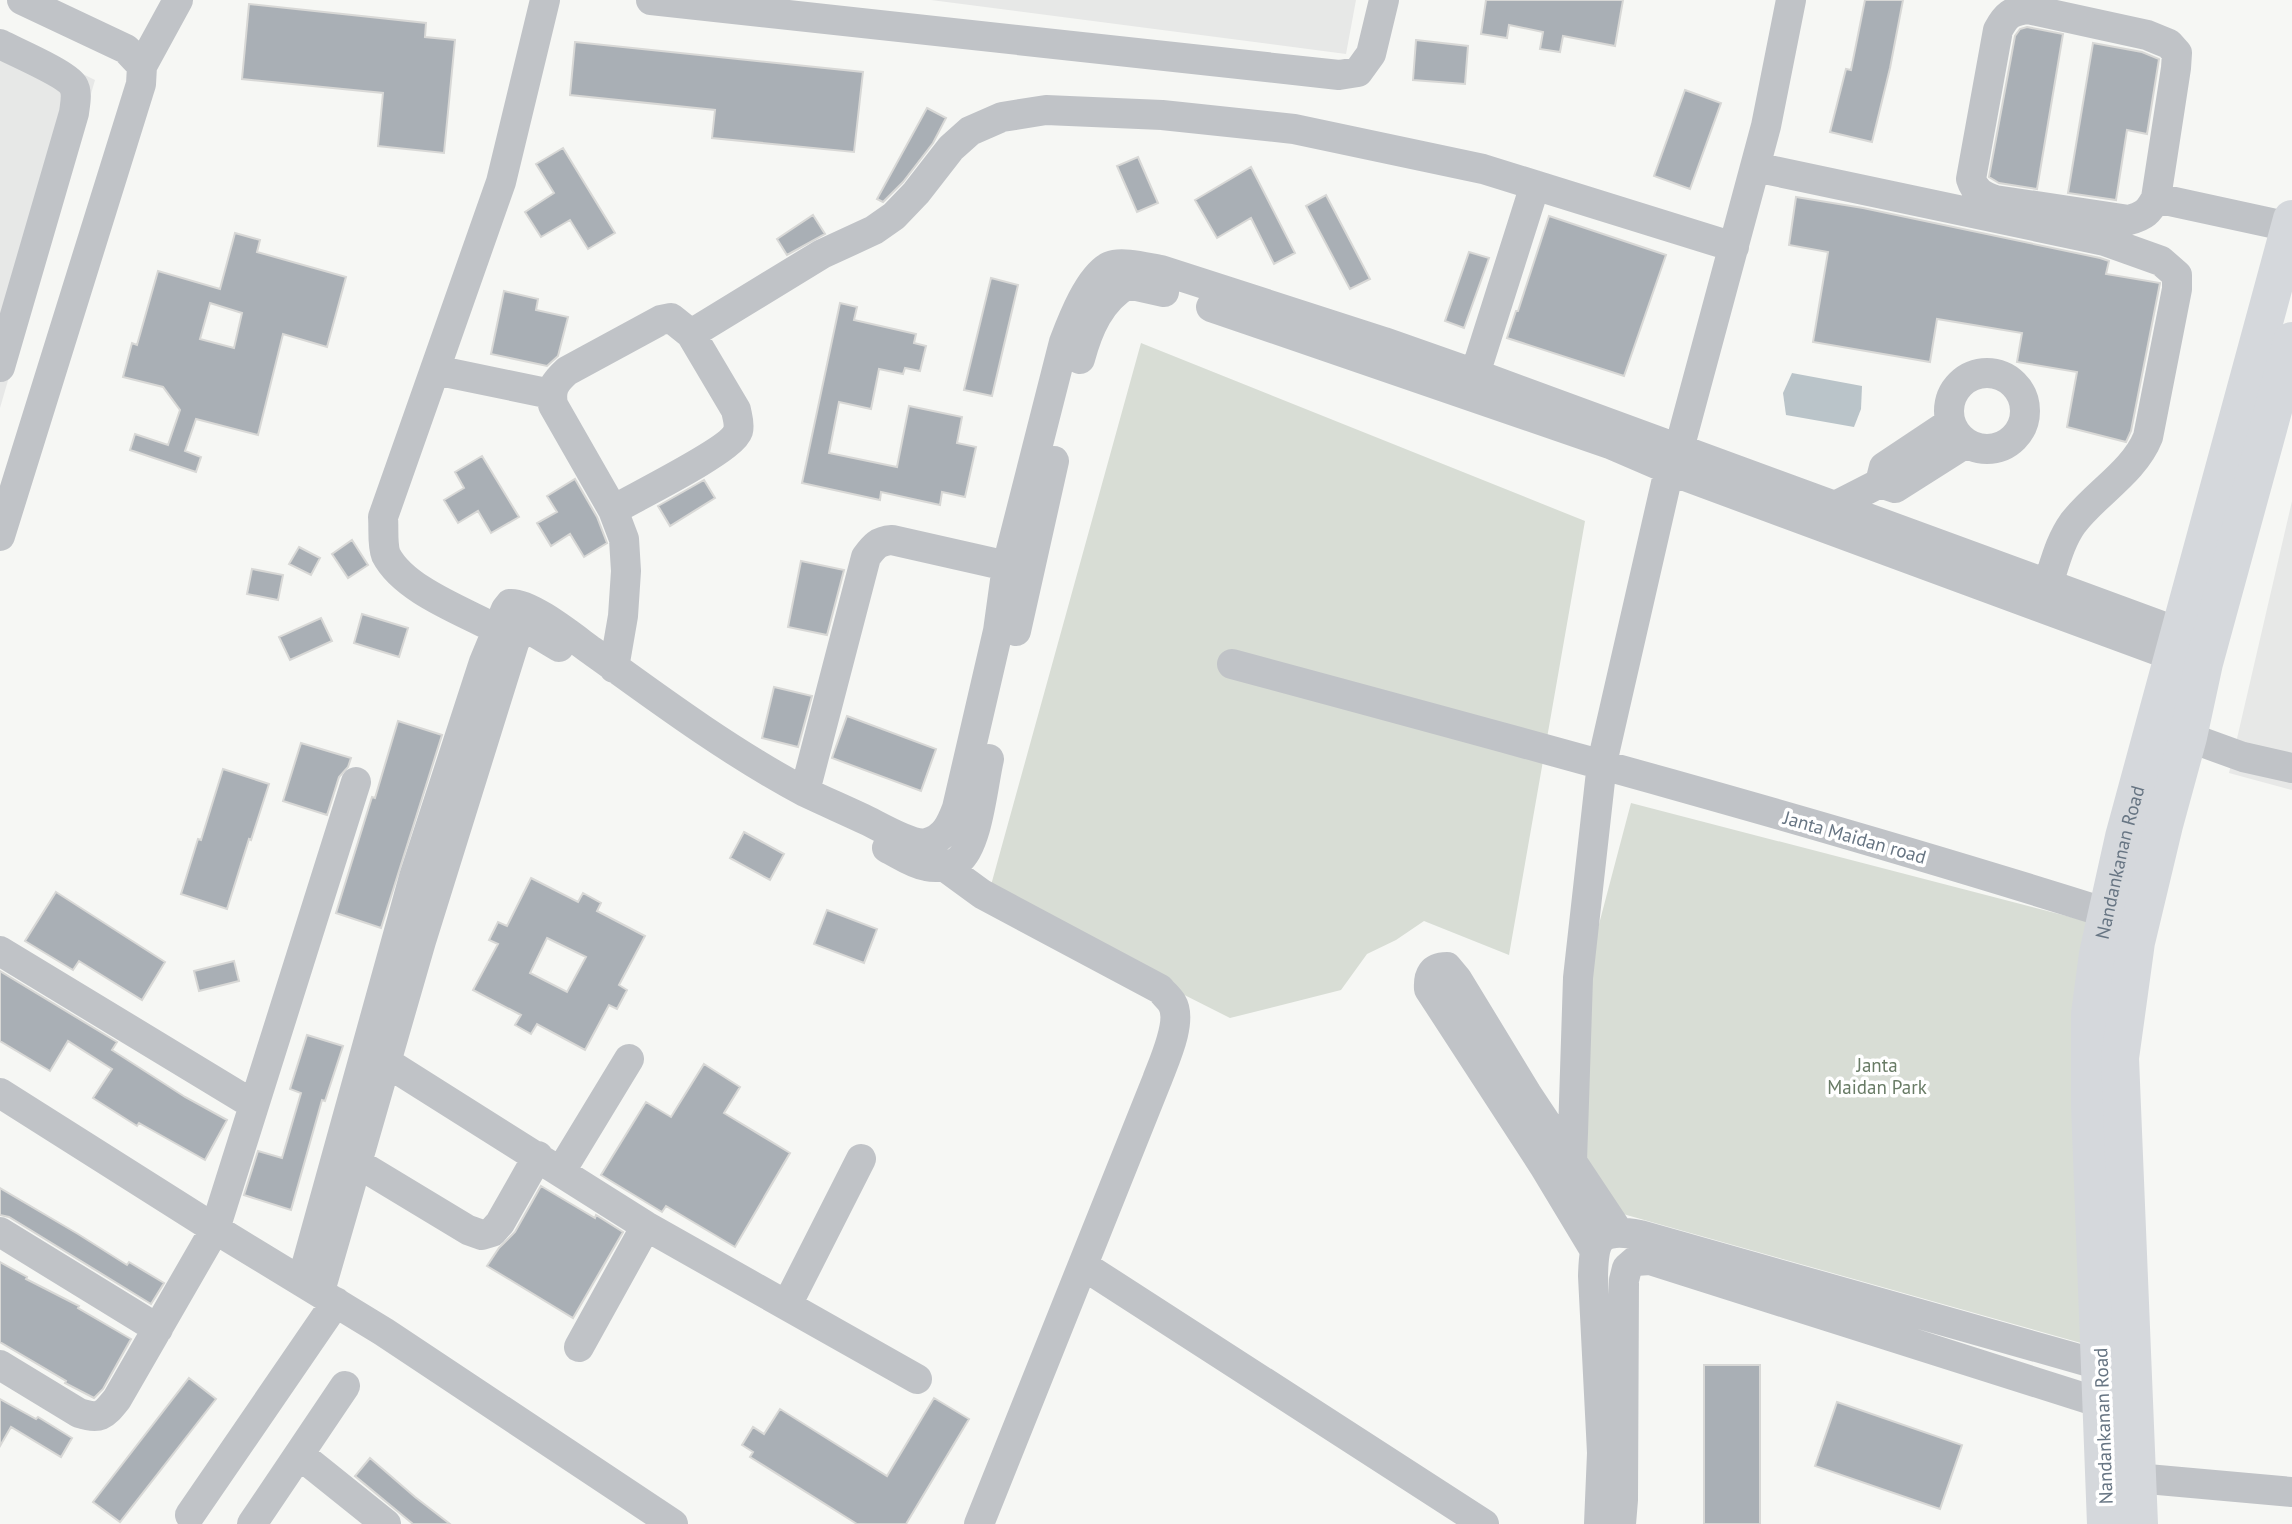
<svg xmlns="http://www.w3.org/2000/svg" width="2292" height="1524" font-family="'PT Sans',sans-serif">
	<rect width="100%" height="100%" fill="#f6f7f4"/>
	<!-- built -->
	<path fill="#e7e8e7" d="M 931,0 L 1356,0 L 1346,54 Z
		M 0,33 L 95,80 L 0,408 Z
		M 2292,501 L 2292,790 L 2229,773 Z"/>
	<!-- green -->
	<path fill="#d8ddd5" d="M 1141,343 L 1585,521 L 1509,955 L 1424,921 L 1396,940 L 1367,954 L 1341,990 L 1230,1018 L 988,896 Z
		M 1631,803 L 2086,921 L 2088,1345 L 1623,1214 L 1587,1165 L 1589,962 Z"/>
	<!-- water -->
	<path fill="#bac4c9" d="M 1792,373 L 1862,386 L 1861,409 L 1854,427 L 1786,415 L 1783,393 Z"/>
	<!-- building -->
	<path fill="#a9afb5" stroke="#d8d8d6" stroke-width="2" fill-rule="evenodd" d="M 1486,0 L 1623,0 L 1615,46 L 1563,36 L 1560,52 L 1540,49 L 1543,32 L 1509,25 L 1507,38 L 1481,34 Z
		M 1865,0 L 1903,0 L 1890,68 L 1872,142 L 1830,132 L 1846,69 L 1851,70 Z
		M 249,4 L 426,23 L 425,37 L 455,40 L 444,153 L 378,146 L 383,93 L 242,79 Z
		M 2027,27 L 2063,34 L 2037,189 L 1999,183 L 1989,177 L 2015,36 L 2020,29 Z
		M 1416,40 L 1468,46 L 1465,84 L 1413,80 Z
		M 575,42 L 863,72 L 854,152 L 712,138 L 715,110 L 570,95 Z
		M 2093,43 L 2142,52 L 2159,59 L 2147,134 L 2127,130 L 2116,200 L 2068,193 Z
		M 1685,90 L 1721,103 L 1690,189 L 1654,176 Z
		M 927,108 L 946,118 L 933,143 L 903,182 L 883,202 L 877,199 Z
		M 563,148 L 615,233 L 588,249 L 570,220 L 541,237 L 525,212 L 554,193 L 536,164 Z
		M 1138,157 L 1158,203 L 1137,212 L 1117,166 Z
		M 1251,167 L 1295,253 L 1274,264 L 1251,218 L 1217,238 L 1195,200 Z
		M 1326,195 L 1370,279 L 1350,289 L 1306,206 Z
		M 1796,197 L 1863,208 L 2100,258 L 2109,261 L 2106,274 L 2160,283 L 2131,431 L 2126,442 L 2067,427 L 2077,372 L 2017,362 L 2022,333 L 1937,319 L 1930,362 L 1813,342 L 1828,252 L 1789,245 Z
		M 813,215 L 825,234 L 787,255 L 777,239 Z
		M 1549,216 L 1666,255 L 1624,376 L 1507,338 L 1516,311 L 1518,311 Z
		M 235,233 L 260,240 L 257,252 L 346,277 L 327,347 L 283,334 L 258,435 L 196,419 L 185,451 L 201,457 L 196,472 L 130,450 L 135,434 L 168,445 L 180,410 L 163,387 L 123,377 L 132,343 L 137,345 L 158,271 L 220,289 ZM 210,303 L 242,313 L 234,348 L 200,339 Z
		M 1469,252 L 1489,258 L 1464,328 L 1445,321 Z
		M 991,278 L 1018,285 L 992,396 L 964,390 Z
		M 504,291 L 538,299 L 536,310 L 568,317 L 558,356 L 547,366 L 491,354 Z
		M 840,303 L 857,307 L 854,320 L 916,334 L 914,343 L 926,346 L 920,371 L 905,368 L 903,374 L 879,369 L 871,409 L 839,402 L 829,453 L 897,467 L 909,406 L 962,417 L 957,443 L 976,447 L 965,497 L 942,492 L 940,505 L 881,492 L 880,500 L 802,483 Z
		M 482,456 L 519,517 L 491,533 L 478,511 L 458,523 L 444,500 L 464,488 L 455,472 Z
		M 575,479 L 597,517 L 607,543 L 584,557 L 570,534 L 551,546 L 537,523 L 557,512 L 547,496 Z
		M 704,480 L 715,498 L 670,526 L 658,506 Z
		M 352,540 L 368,565 L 348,578 L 332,554 Z
		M 299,547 L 320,558 L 311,575 L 289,564 Z
		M 801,561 L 844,570 L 827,635 L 788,627 Z
		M 252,569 L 283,575 L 278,600 L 247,594 Z
		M 362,614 L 408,628 L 399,657 L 354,643 Z
		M 321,618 L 332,641 L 290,660 L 279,637 Z
		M 774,687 L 812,696 L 798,747 L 762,738 Z
		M 847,716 L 936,749 L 921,791 L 832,758 Z
		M 398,721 L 442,735 L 381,928 L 336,913 L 372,797 L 375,798 Z
		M 301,743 L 351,758 L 348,767 L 339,777 L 327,815 L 283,801 Z
		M 223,769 L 269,784 L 251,840 L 249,839 L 227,909 L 181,894 L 198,839 L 201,840 Z
		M 744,832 L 784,854 L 770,880 L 730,858 Z
		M 531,878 L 578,902 L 583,893 L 601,903 L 597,911 L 645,936 L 619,985 L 627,990 L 617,1009 L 609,1005 L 585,1050 L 537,1024 L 531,1034 L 515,1025 L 521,1015 L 473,990 L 498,944 L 489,940 L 498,922 L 507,926 ZM 547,938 L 586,957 L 567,992 L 530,973 Z
		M 56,892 L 165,962 L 142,1000 L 79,961 L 73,970 L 25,941 Z
		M 827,910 L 877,929 L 864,963 L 814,944 Z
		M 234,961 L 239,981 L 199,991 L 194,971 Z
		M 0,971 L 117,1042 L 112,1050 L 185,1097 L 227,1120 L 205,1160 L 139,1123 L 137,1126 L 93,1098 L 112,1069 L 68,1041 L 50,1071 L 0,1041 Z
		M 307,1035 L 343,1046 L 325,1101 L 322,1100 L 291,1210 L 244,1195 L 258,1151 L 282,1158 L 301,1093 L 290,1089 Z
		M 704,1064 L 740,1087 L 724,1113 L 790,1153 L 735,1247 L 666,1206 L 662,1212 L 601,1175 L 646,1102 L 671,1117 Z
		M 541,1186 L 595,1218 L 596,1215 L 623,1232 L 573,1318 L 487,1266 L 499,1248 L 515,1232 Z
		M 0,1188 L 78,1234 L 127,1265 L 129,1262 L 164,1283 L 151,1304 L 9,1217 L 0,1215 Z
		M 0,1262 L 27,1277 L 26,1279 L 79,1306 L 78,1308 L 131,1339 L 103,1389 L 94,1398 L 65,1383 L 66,1381 L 0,1342 Z
		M 1704,1365 L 1760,1365 L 1760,1524 L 1704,1524 Z
		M 189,1378 L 216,1399 L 120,1522 L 93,1502 Z
		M 934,1398 L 969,1419 L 906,1524 L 857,1524 L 750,1457 L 753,1452 L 742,1445 L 753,1427 L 764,1434 L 780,1409 L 887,1476 Z
		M 0,1399 L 36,1419 L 38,1417 L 72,1438 L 61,1457 L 11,1427 L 0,1446 Z
		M 1837,1402 L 1962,1445 L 1940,1509 L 1815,1466 Z
		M 370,1458 L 415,1497 L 450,1524 L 413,1524 L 355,1476 Z"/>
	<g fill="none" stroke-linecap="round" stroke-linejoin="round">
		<!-- minor -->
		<path stroke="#c0c3c7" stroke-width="30" d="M 651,0 L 1339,75 L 1358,72 L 1371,54 L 1384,0
			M 0,44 C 15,52 65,73 73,85 C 78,93 75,104 74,113 L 0,367
			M 142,66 L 178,0
			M 1755,167 L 2105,241 L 2161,261 L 2177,275 L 2177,289 L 2148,437 C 2134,472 2096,493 2073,523 C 2060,541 2055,563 2048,584
			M 2156,198 L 2176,68 L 2177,53 L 2169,44 L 2147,35 L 2028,9 C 2011,11 2006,15 1998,30 L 1971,179 C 1975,192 1983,196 1995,200 L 2129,220 C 2144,216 2149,212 2156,198 L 2290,227
			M 1211,307 L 1610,444 L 1682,475 L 2175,657
			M 691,334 L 822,254 L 874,230 L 894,216 L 916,193 L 951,148 L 970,131 L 1002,117 L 1046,110 L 1162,115 L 1294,129 L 1483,169 L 1734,247
			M 1080,359 C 1088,329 1100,300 1128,284 L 1164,292
			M 435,370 L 551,394
			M1949 411a38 38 0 1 1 76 0a38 38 0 1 1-76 0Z
			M 1475,374 L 1535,185
			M 1679,449 L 1766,126 L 1791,0
			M 1880,483 L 1884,467 L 1950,423
			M 1835,506 L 1880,483 L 1895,488 L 1966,443
			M 613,510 C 635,497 732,450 738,431 C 740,424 737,416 736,410 L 691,334 L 671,318 L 661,320 L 567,371 C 555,382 550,388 553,405 L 613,510 L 624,539 L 626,571 L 623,616 L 614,668
			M 0,536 L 141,84 L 142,66 L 126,49 L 22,0
			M 496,629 C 463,611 404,590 386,555 C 382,545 384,528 383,517 L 501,182 L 545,0
			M 1016,631 L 1054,461
			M 1232,664 C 1525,743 1818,822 2107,913
			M 2188,737 L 2243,757 L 2292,768
			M 805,791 L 866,557 C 874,546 878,541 892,540 L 1007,566
			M 887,848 C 899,854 913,864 926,866 C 936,868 950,867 958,861 C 978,846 983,784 989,759
			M 945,867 L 982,894 L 1160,989 C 1164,994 1169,998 1172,1003 C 1183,1021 1164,1061 1157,1080 L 979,1524
			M 0,951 L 254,1105
			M 386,1062 L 646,1226 L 917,1379
			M 0,1093 L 215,1229 L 384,1332 L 673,1524
			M 357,1163 L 468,1230 L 482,1235 L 492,1232 L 500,1223 L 538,1156
			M 1572,1164 L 1578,978 L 1602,763 L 1669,470
			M 561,1171 L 629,1059
			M 0,1232 L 158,1329
			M 1594,1249 L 1544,1166 L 1429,989 C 1428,975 1432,967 1447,967 L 1457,979 L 1527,1094 L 1618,1231
			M 1084,1266 L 1484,1524
			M 302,1281 L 414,877 L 484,662 L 506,609 L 510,604 C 530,602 575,639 592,651 C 661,701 730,752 805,792 C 826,802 847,811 868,821 C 882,828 913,846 927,843 C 945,838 951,824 957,808 L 998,631 L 1007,566 L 1064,342 C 1072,321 1089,276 1110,266 C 1122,261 1148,268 1161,270 L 1384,342 L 1475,374 L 2181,633
			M 320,1291 L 421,941 L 515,640 L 524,631 L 534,632 L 559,647
			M 787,1305 L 861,1159
			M 579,1347 L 646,1226
			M 0,1365 L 79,1413 C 101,1420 104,1415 117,1399 L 215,1229 L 356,782
			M 300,1455 L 386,1524
			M 2136,1478 L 2292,1492
			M 190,1515 L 336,1302
			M 252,1524 L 345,1386
			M 1599,1524 L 1602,1453 L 1593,1276 C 1594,1237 1599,1228 1640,1235 L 2100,1365
			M 1621,1524 L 1623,1500 L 1624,1280 L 1627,1268 L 1635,1261 L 1650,1260 L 2101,1403"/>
		<!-- major -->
		<g stroke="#d5d8dc" stroke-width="38">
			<path id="s1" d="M 2106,1524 L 2090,1105 L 2090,1014 L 2098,954 L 2124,837 L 2292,219"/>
			<path d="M 2139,1524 L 2120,1058 L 2136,942 L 2164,825 L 2188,737 L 2204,663 L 2292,341"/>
		</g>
	</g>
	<g text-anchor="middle" stroke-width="7" stroke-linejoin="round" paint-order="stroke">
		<!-- street labels -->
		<g font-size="19" fill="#677583" stroke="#fff">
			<text transform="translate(1855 837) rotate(16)" y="7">Janta Maidan road</text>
			<text dy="7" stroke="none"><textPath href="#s1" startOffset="665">Nandankanan Road</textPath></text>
			<text transform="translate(2103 1426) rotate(-92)" y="7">Nandankanan Road</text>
		</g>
		<!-- park labels -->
		<g font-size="19" fill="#687b65" stroke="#fff">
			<text x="1877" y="1072">Janta<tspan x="1877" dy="22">Maidan Park</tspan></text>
		</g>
	</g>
</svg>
